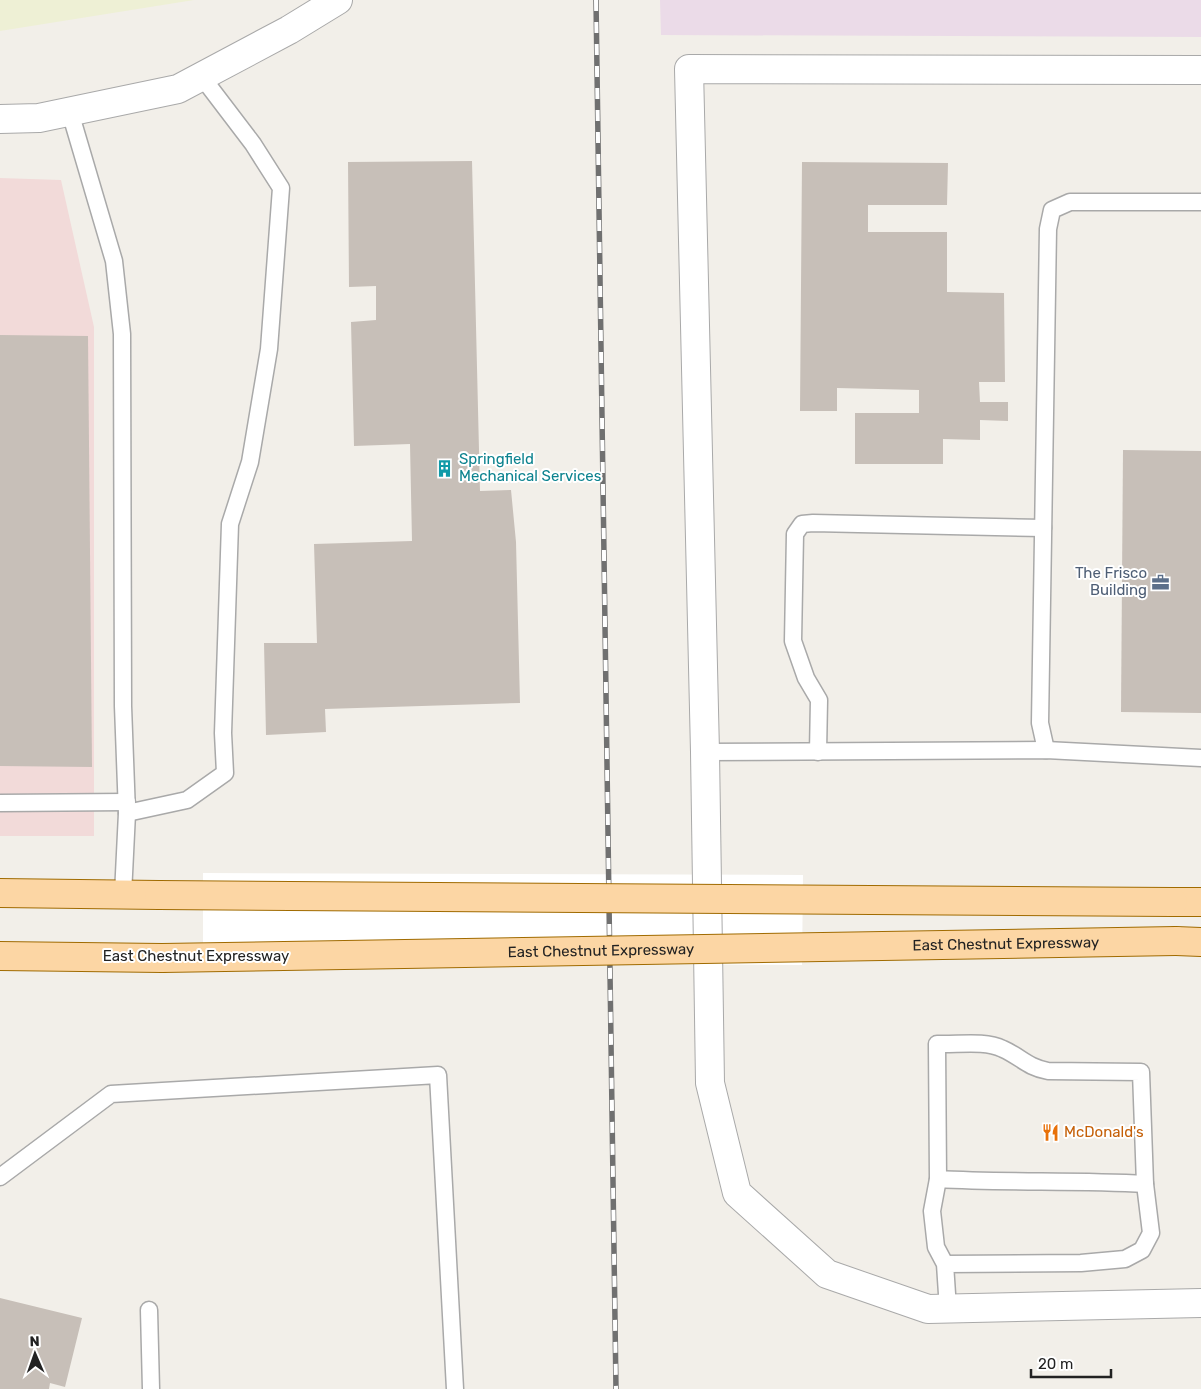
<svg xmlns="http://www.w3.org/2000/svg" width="1201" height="1389" viewBox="0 0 1201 1389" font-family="Rubik,sans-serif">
<rect width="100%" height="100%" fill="#f2efe9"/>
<path fill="#f2dad9" d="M0,178L61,180L94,327V836H0Z"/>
<path fill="#ebdbe8" d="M660,0H1201V37L661,35Z"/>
<path fill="#eef0d5" d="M0,0H194L0,31Z"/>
<path fill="#fff" d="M203,873L803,875L802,965L203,962Z"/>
<g fill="#c7bfb8">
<path d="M472,161L480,491L511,490L516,542L520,703L325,709L326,732L266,735L264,643H317L314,544L412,541L410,444L354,446L351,322L376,320V286L349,287L348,162Z"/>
<path d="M802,162L948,163L947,205H868V232H947V292L1004,293L1005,382H979L980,402H1008V421L980,420V440L943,439V464H855V413H919V390L837,388V411H800Z"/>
<path d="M0,335L88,336L92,767L0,766Z"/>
<path d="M1123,450L1201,451V713L1121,712Z"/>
<path d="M0,1298L82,1318L65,1387L50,1383L49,1389H0Z"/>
</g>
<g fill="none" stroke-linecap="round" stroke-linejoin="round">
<defs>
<g id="service">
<path d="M70,112L114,261L122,334L123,706L127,813L123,894"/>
<path d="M1046,750L1040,723L1048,229L1052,210L1070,202H1201"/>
<path d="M705,752L1046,750L1201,758"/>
<path d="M818,752L819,700L806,678L793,641L795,534L802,524L813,523L1043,528"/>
<path d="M0,803L127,802"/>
<path d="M127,813L187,800L225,773L223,733L230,524L250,462L269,349L281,188L253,144L202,77"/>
<path d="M0,1177L111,1094L438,1075L455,1389"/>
<path d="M938,1179C1007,1183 1076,1180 1145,1184"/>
<path d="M945,1264L1081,1263L1125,1259L1142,1250L1151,1233L1145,1184L1141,1072L1048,1071C1027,1067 1021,1057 1003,1049C984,1040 958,1045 937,1044L938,1179L932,1211L936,1247L945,1264L948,1309"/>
<path d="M149,1310L151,1389"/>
</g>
<g id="minor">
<path d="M1201,70L689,69L705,752L710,1083L737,1193L827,1274L928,1309L1201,1303"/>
<path d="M0,119L39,118L178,89L289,30L338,0"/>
</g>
<g id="primary">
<path d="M0,893L159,895"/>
<path d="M1173,902H1201"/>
<path d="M1176,941L1201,942"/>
<path d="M0,956L162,958"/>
</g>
</defs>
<use href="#service" stroke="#a9a9a9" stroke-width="19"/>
<use href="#minor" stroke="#a9a9a9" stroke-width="30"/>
<use href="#primary" stroke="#a06b00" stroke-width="30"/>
<use href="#service" stroke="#fff" stroke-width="16"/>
<use href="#minor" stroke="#fff" stroke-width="28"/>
<use href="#primary" stroke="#fcd6a4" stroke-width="28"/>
<defs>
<path id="rail" d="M596,0L616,1389"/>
</defs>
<use href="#rail" stroke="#707070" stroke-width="5.5"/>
<use href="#rail" stroke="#fff" stroke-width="4" stroke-dasharray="11" stroke-linecap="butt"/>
<defs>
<g id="primary-bridge">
<path d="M159,895L1173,902"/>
<path id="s1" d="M162,958L1176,941"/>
</g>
</defs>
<use href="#primary-bridge" stroke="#a06b00" stroke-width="30" stroke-linecap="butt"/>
<use href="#primary-bridge" stroke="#fcd6a4" stroke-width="28"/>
</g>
<defs>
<symbol id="building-bare" viewBox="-9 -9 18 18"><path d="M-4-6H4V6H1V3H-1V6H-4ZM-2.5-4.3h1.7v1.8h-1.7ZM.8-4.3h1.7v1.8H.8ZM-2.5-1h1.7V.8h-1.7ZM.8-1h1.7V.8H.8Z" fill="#0f9aa8" stroke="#fff" stroke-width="2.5" paint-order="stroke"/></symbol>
<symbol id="office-bare" viewBox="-9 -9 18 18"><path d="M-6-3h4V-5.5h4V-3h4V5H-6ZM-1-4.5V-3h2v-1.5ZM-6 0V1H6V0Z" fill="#5c6f8a" stroke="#fff" stroke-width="2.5" paint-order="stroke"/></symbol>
<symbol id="restaurant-bare" viewBox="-9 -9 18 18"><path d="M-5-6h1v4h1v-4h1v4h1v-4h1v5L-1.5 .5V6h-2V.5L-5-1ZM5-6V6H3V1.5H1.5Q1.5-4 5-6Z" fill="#e8710a" stroke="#fff" stroke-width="2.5" paint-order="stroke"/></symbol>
</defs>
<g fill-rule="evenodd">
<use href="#building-bare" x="432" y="456" width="25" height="25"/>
<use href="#office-bare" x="1148" y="570" width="25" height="25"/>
<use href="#restaurant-bare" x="1038" y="1120" width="25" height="25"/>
</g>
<g text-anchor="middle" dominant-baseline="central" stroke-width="4" stroke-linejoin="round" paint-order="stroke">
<g font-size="15" fill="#0d838f" stroke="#fff" text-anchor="start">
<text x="459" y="459">Springfield<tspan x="459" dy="17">Mechanical Services</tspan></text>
</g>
<g font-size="15" fill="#4e5e75" stroke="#fff" text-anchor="end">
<text x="1147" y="573">The Frisco<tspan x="1147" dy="17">Building</tspan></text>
</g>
<g font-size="15" fill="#222" stroke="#fff">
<text stroke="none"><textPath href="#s1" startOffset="844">East Chestnut Expressway</textPath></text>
<text stroke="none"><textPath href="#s1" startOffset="439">East Chestnut Expressway</textPath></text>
<text x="196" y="956">East Chestnut Expressway</text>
</g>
<g font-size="15" fill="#c56008" stroke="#fff" text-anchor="start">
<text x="1064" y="1132">McDonald's</text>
</g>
</g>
<g transform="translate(35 1354) rotate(358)" stroke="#ffffff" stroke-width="4" paint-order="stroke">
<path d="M0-4L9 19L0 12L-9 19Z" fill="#222222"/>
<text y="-8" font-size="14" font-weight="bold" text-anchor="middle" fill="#222222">N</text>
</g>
<path d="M1031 1369v8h80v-8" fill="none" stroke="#222222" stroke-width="2.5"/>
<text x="1038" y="1369" font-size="15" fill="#222222" stroke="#ffffff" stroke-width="4" paint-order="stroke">20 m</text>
</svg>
